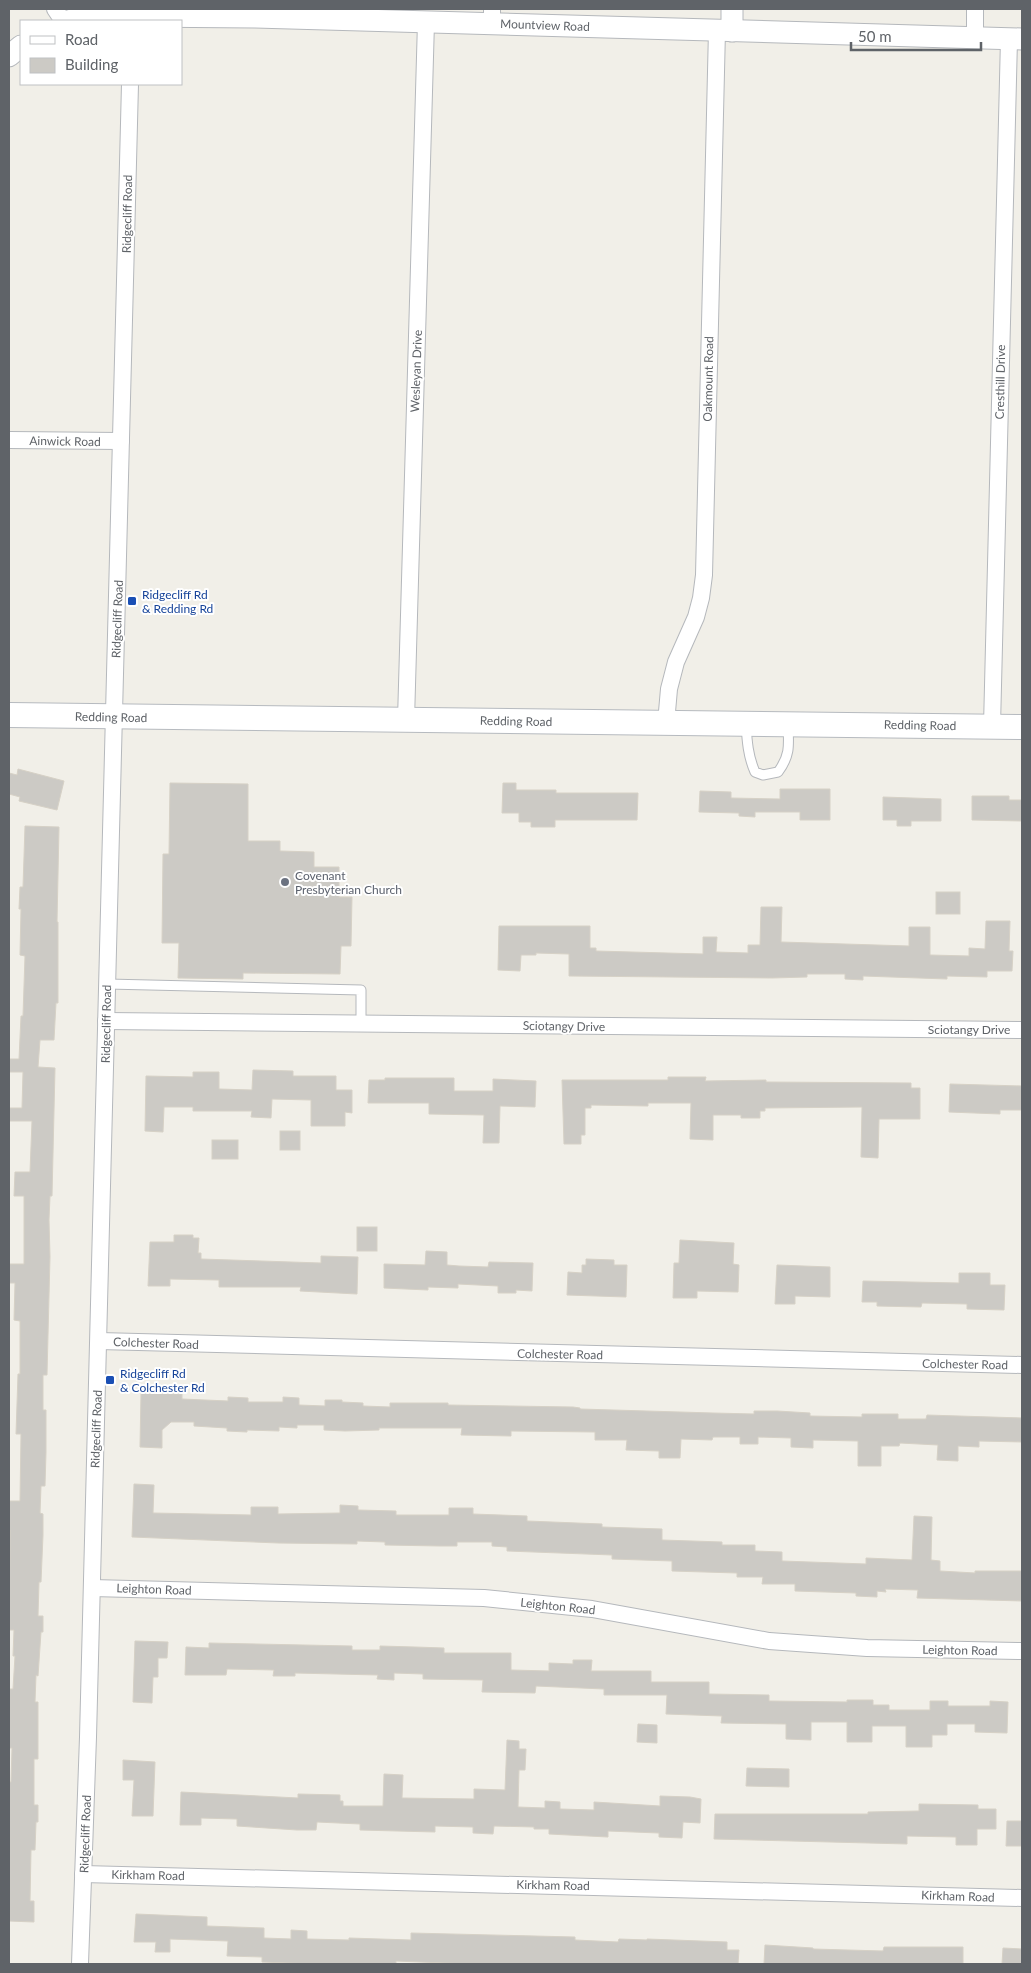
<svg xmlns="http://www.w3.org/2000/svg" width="1031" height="1973" viewBox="0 0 1031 1973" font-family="Lato,sans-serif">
<rect width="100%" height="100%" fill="#f1efe8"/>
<g fill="#cccac5" stroke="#d6d1c6">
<path d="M18,769L64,781L57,810L19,801L20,797L9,794V773L17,775Z"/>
<path d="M170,783L248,784V841H280V851L314,852V867H339V897H352L351,946H341L340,974L243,973V979L178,978L179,943H162L163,854H169Z"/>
<path d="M503,783H516V790H556V793H638L637,820H555V827H531V822H519V813H502Z"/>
<path d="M780,789H830V820H800V812H755V817L739,816V813L699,812L700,791L731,792V798L780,799Z"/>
<path d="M972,796H1009V800H1022V821L972,820Z"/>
<path d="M883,797L941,799V821H911V826H897V820H883Z"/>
<path d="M25,826L59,827L57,922H58V1003H56L54,1040H40L38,1067L55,1068L52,1196H50L49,1220L50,1257L47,1375H43V1410H46V1452L45,1486H41L40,1513L43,1514V1535L41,1582H39L38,1616H43V1632H41L38,1676L36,1675L35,1702H38V1759H34V1805H38V1822H36L35,1850H31L30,1901H34V1922L9,1921V1782H11L12,1748H9V1689H13L15,1656H13L14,1630H9L10,1530H9V1501H20L21,1434H16L18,1374H20V1321L14,1320L15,1283H9V1264H24V1196H14L15,1172H30L32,1121H9V1108H22L23,1072H9V1059H19L21,1016H23L25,956L20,955L21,909H19L20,887H23Z"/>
<rect x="936" y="892" width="24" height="22"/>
<path d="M761,907H782L781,942L909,946V927H930V955L969,956V948L985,949L986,921H1010L1009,951H1013L1012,971H987V977L947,976V979L863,976V980L845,979V974H807V977L772,978L569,976V954L536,953V955H521L520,971L498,970L499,926H590V948H596V951L703,954V937H717L716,952L748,953V945H760Z"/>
<path d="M253,1070L293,1071V1076H336V1090H352V1113L345,1112V1126H311V1100L272,1099L271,1118L251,1117L252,1111H193V1107H164L163,1132L145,1131L146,1076L193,1077V1072H219V1089L252,1090Z"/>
<path d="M668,1077H706L705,1081L766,1080V1082L911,1083V1088H920V1119H879L878,1158L861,1157L862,1107L765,1108V1111H760V1118H741V1115H713V1140L690,1139L691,1103H648V1106L591,1105V1108H585V1135H581V1144H564L562,1080H668Z"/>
<path d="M385,1078H454V1091H493V1079L536,1081L535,1107L500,1106L499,1143H483L484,1115L429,1114V1103H368L369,1080H385Z"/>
<path d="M950,1084L1022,1086V1110H1000V1114L949,1112Z"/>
<rect x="280" y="1131" width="20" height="19"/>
<rect x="212" y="1140" width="26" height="19"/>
<rect x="357" y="1227" width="20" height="24"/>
<path d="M174,1235H193V1238H199L198,1253H201V1259L321,1263V1256L358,1257L357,1294L300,1291L301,1287H219V1280L170,1279V1286H148L150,1242H174Z"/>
<path d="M680,1240L734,1243L733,1264L739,1265L738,1292L697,1291V1298H673L674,1263H679Z"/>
<path d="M426,1251L447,1252V1265L459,1266L488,1267L489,1262L533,1263L532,1291L516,1290V1293H498V1286L458,1284V1288L428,1287V1290L384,1288V1264L425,1265Z"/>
<path d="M586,1259L614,1260V1265H627L626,1297L567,1295L568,1272L582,1273V1265H586Z"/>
<path d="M777,1265L830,1267V1297L795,1296V1304H775Z"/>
<path d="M959,1273H990V1285H1005L1004,1310L967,1309V1304L922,1303L921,1307L877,1306V1302H862L863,1281L959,1283Z"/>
<path d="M141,1393L182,1394V1399L228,1401V1397L248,1398V1402H283V1397L299,1398V1405L325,1406V1400H342V1402L363,1403V1406L390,1407V1403H448V1405L573,1407L580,1408V1409L713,1413L754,1414V1411H777L810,1413V1416L862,1417V1414H898V1419H926L927,1415L1022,1418V1442L979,1441V1447L958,1446V1461L937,1460L938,1445L900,1443L899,1446H881V1466H858V1441L813,1440V1448L791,1447V1438L758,1437V1444H740V1437H713L712,1440L681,1439L680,1458H659V1451L626,1450L627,1440H595V1432L511,1431V1436L461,1435L462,1428H379V1430L345,1431L324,1430V1425H297V1428L279,1427V1431L247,1430V1432L227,1431V1428L194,1426V1422H171L162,1430V1448L140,1447Z"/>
<path d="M134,1484L154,1485L153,1513L251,1515V1507H278V1514L340,1513V1505L358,1506V1510L396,1511V1515H449V1508H473V1514L527,1516V1521L602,1524V1527L662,1529V1540L722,1542V1545H755V1551L782,1552V1561L866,1564V1558L912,1560L914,1516L932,1517L931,1560L940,1561V1571L975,1573V1571H1022V1601L917,1598L918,1590L885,1589L886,1592L877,1591V1597L856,1596V1593L795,1591V1584H762L763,1577H737V1573L672,1571V1561L612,1559V1555L507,1551V1547L492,1546V1542H457V1546H440L385,1545V1542L357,1541V1544L278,1543L132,1537Z"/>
<path d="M135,1641L168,1642L167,1658H158V1677H153L152,1703L133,1702Z"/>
<path d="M209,1643L352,1646V1650H380V1646L415,1647L444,1648V1653H511V1670L549,1671V1663L573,1664V1660H592L591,1671H651V1682H709V1694L769,1695V1701L847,1702V1700H873V1705H889V1710H930V1701H948V1706H990V1701L1008,1702L1007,1733L975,1732V1724H947V1735H932V1747H906V1726H872V1742H847V1722H811V1740L786,1739V1724L721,1723L722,1716L666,1714L667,1695H604V1689L536,1686L535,1693L482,1692L483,1680L423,1679V1674L394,1673V1680L377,1679L378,1675L295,1673V1676H273L274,1670L227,1669L226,1675H185L186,1647L209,1648Z"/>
<path d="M638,1724L657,1725V1743L637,1742Z"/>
<path d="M507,1740L519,1741V1749H526L525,1770H519L518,1807L545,1808V1801L560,1802V1809L594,1810V1802L660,1806V1796L690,1797L701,1799L700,1823L683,1822L682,1838L659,1837V1833L608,1831V1837L549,1834V1829H534V1827L494,1826L493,1834L473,1833V1827L435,1826V1832L360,1830V1824L317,1822L316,1830H297L237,1826V1819L201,1818V1825H180L181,1792L298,1798V1794L340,1795V1801H343V1806H383L384,1774L403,1775L402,1798L474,1799V1789L505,1790Z"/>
<path d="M123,1760L155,1762L153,1816H132L134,1780H123Z"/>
<path d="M747,1768L789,1769V1787L746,1786Z"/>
<path d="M919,1804L978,1805V1809H996V1829H977V1845H956V1837L907,1836V1844L714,1839L715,1814H868V1812L919,1811Z"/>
<path d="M1007,1821H1022V1846H1006Z"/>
<path d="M136,1914L207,1917V1926L264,1928V1938L291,1939V1930L307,1931V1939L349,1940V1938L411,1940V1933L575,1937V1940L618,1942L619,1939L647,1940V1939L727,1942V1950H739L738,1964H468L396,1961V1964H312L262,1962V1957L227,1956L228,1941L170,1939V1952H155L156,1942H134Z"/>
<path d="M765,1945L813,1948V1949L883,1951L884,1947H963V1964H764Z"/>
<path d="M1003,1948L1022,1949V1964H1002Z"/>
</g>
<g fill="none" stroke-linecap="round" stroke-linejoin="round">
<defs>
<g id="service">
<path d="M746,724C747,741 748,756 755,772L763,775L778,772C790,756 789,746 788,726"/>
<path d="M107,984L361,990V1024"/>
</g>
<g id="minor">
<path d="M55,9L63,21"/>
<path d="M492,23V9"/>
<path d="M975,38V9"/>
<path d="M9,440L121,441"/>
<path d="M406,720L426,22"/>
<path d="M666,723L669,689L676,662L696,617L701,598L704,575L717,30"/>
<path d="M992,726L1009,39"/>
<path d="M106,1021L1022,1030"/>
<path d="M99,1341L1022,1365"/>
<path d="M92,1588L484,1598L592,1609L769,1641L867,1648L1022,1651"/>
<path d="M83,1874L1022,1898"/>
<path d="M80,1964L88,1737L130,84"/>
</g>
<g id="tertiary">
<path d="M68,21L82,17L132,16L255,17L1022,39"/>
<path d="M732,31V9"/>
<path d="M9,56L21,46"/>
</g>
<path id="secondary" d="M9,715L1022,727"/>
</defs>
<use href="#service" stroke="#b5b8bc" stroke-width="11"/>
<use href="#minor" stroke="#b5b8bc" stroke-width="18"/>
<use href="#tertiary" stroke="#b5b8bc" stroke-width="23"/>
<use href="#secondary" stroke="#b6babf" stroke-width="26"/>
<use href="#service" stroke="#fff" stroke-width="9"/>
<use href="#minor" stroke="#fff" stroke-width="16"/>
<use href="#tertiary" stroke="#fff" stroke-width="21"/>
<use href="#secondary" stroke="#fff" stroke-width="24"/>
</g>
<g fill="#1a4fb4" stroke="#fff" stroke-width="2">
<rect x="127" y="596" width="10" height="10" rx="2.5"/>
<rect x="105" y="1375" width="10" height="10" rx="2.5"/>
</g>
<circle fill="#6b7280" stroke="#fff" stroke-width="2" cx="285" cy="882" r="5"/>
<g text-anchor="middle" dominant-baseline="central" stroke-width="4" stroke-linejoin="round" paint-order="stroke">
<g font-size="12" fill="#5f6368" stroke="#fff">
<text transform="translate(545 25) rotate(2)">Mountview Road</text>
<text transform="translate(127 214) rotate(-89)">Ridgecliff Road</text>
<text transform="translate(416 371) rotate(-88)">Wesleyan Drive</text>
<text transform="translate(708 379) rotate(-89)">Oakmount Road</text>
<text transform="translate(1000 382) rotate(-89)">Cresthill Drive</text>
<text transform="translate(65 441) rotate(1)">Ainwick Road</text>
<text transform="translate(117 619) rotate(-88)">Ridgecliff Road</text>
<text transform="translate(111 717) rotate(1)">Redding Road</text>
<text transform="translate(516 721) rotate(1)">Redding Road</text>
<text transform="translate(920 725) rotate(1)">Redding Road</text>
<text transform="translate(106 1024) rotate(-89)">Ridgecliff Road</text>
<text transform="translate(564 1026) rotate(1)">Sciotangy Drive</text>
<text x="969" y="1029">Sciotangy Drive</text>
<text transform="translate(156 1343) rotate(2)">Colchester Road</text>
<text transform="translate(560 1354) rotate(1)">Colchester Road</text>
<text transform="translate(965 1364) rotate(1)">Colchester Road</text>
<text transform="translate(96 1429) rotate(-88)">Ridgecliff Road</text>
<text transform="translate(154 1589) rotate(2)">Leighton Road</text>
<text transform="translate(558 1606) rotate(6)">Leighton Road</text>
<text transform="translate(960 1650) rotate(1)">Leighton Road</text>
<text transform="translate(85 1834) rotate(-88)">Ridgecliff Road</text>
<text transform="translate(148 1875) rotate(1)">Kirkham Road</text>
<text transform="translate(553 1885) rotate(1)">Kirkham Road</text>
<text transform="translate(958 1896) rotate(2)">Kirkham Road</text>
</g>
<g font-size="12" fill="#164399" stroke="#fff" text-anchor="start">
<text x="142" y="594">Ridgecliff Rd<tspan x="142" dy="14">&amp; Redding Rd</tspan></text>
<text x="120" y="1373">Ridgecliff Rd<tspan x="120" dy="14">&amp; Colchester Rd</tspan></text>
</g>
<g font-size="12" fill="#5b616d" stroke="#fff" text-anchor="start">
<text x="295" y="875">Covenant<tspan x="295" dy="14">Presbyterian Church</tspan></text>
</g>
</g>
<rect width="1031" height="1973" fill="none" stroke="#5f6368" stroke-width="20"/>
<rect x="20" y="20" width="162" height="65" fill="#ffffff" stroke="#bfc1c3"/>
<rect x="30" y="36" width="25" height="8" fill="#ffffff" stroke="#bfc1c3"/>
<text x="65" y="45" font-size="15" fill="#5f6368">Road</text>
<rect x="30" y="58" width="25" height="15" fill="#cccac5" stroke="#bfc1c3"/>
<text x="65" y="70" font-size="15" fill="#5f6368">Building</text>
<path d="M851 42v8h130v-8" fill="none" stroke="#5f6368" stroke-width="2.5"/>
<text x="858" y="42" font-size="15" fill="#5f6368" stroke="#ffffff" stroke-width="4" paint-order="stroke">50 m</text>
</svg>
